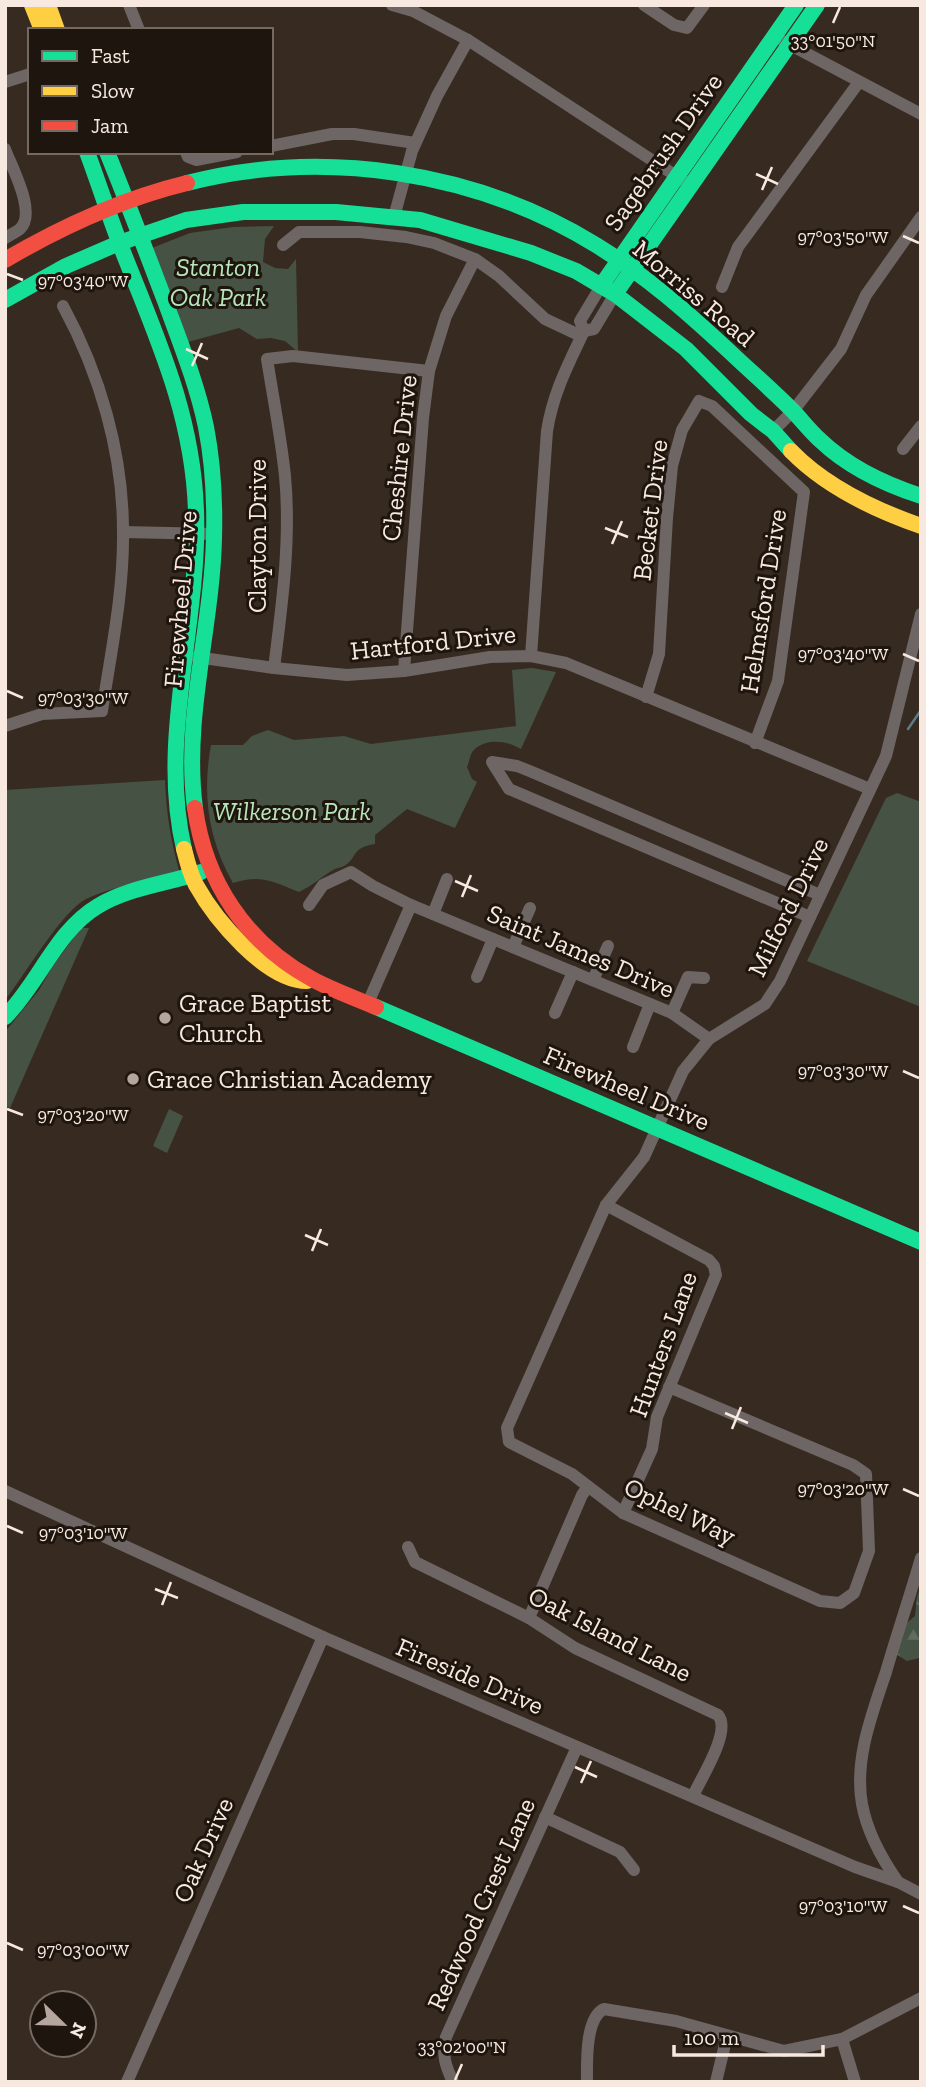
<svg xmlns="http://www.w3.org/2000/svg" width="926" height="2087" viewBox="0 0 926 2087" font-family="'Zilla Slab',serif">
<defs>
<pattern id="forest-firs" width="22" height="20" patternUnits="userSpaceOnUse" patternTransform="scale(1.75)"><rect width="22" height="20" fill="#465344"/><path d="M5 1l3.5 6h-7zM16 11l3.5 6h-7z" fill="#616c5f"/></pattern>
</defs>
<rect width="100%" height="100%" fill="#372b21"/>
<path fill="url(#forest-firs)" d="M921,1586V1654L919,1658L907,1661L896,1654L901,1628L915,1616L917,1597Z"/>
<g fill="#465344">
<path d="M274,226L265,239L263,262L275,268L288,269L296,259L298,352L285,341L271,338L257,339L239,328L188,342L152,248L190,233L233,227Z"/>
<path d="M532,668L556,672L521,749C508,741 485,737 473,751C470,754 469,763 467,767L472,779L477,782L455,828L407,809L375,835V844C350,848 358,858 344,866C340,868 336,868 333,870C321,877 312,886 299,892C273,881 260,874 233,883C208,839 202,794 211,745H243L252,736L268,730L294,740L344,736L371,744L516,726L512,670Z"/>
<path d="M165,780C166,813 171,842 180,874C150,881 115,885 86,899C61,912 25,975 5,1000V790Z"/>
<path d="M897,793L921,802V1007L807,961L886,798Z"/>
<path d="M81,928H89L10,1108L5,1106V1032L39,990L52,967Z"/>
<path d="M169,1109L183,1116L167,1153L153,1146Z"/>
</g>
<g fill="none" stroke-linecap="round" stroke-linejoin="round">
<path stroke="#5c7b8b" stroke-width="2.5" d="M908,729L921,710"/>
<g stroke="#6d6664" stroke-width="12">
<path d="M129,5L139,30"/>
<path d="M392,5L413,11L468,40L690,185"/>
<path d="M644,5L674,25L687,28L704,5"/>
<path d="M783,41L921,114"/>
<path d="M5,82L30,74"/>
<path d="M271,146L332,134H354L415,143"/>
<path d="M5,149C12,168 37,213 20,229C16,232 10,235 5,238"/>
<path d="M186,152L188,157L196,160L237,152"/>
<path d="M394,217L412,151L437,96L468,40"/>
<path d="M283,245L299,232H360L406,237L434,243L475,259L499,276L545,319L581,336"/>
<path d="M722,287L738,247L859,82"/>
<path d="M584,331L594,329L615,294"/>
<path d="M773,431L793,411L841,349L866,295L921,217"/>
<path d="M903,449L921,426"/>
<path d="M123,532L215,534"/>
<path d="M531,656L547,431C553,393 568,365 584,331L580,321L601,286"/>
<path d="M196,657L274,668L347,675L404,671L490,657L531,656L566,663L870,789"/>
<path d="M274,668C282,605 291,539 285,476C281,437 273,397 267,359L293,356L429,371"/>
<path d="M404,671L423,418L429,371L446,316L475,259"/>
<path d="M646,697L659,654L667,518L672,466L682,430L699,401L712,406L804,492L778,681L755,743"/>
<path d="M5,726L42,714L102,711C111,652 124,591 123,531C123,453 100,374 63,306"/>
<path d="M309,905L323,885L351,872L373,886L411,905L672,1013L709,1039"/>
<path d="M433,914L447,879"/>
<path d="M810,917L509,789L492,762L517,766L532,772L820,895"/>
<path d="M513,947L530,908"/>
<path d="M477,977L493,939"/>
<path d="M593,980L608,946"/>
<path d="M368,1003L411,905"/>
<path d="M555,1013L573,972"/>
<path d="M672,1013L688,977L704,978"/>
<path d="M633,1047L650,1004"/>
<path d="M606,1205L709,1260L714,1266L716,1275L657,1417L652,1449L623,1513"/>
<path d="M669,1387L853,1465L866,1474L869,1551L854,1593L840,1603L820,1601L623,1513L572,1474L509,1442L507,1428L606,1205L644,1157L683,1071L709,1039L765,1004L780,981L886,756L921,614"/>
<path d="M5,1491L323,1637L855,1867L898,1882L921,1894"/>
<path d="M408,1547L415,1562L529,1618L575,1648L718,1715C732,1731 701,1778 693,1796"/>
<path d="M529,1618L582,1495L587,1488"/>
<path d="M545,1817L620,1852L634,1870"/>
<path d="M898,1882C882,1859 867,1832 862,1804C854,1760 872,1714 886,1672C897,1634 910,1596 921,1558"/>
<path d="M842,2039L855,2082"/>
<path d="M127,2082L323,1637"/>
<path d="M453,2082C445,2065 442,2055 446,2037L577,1747"/>
<path d="M587,2082C587,2063 585,2018 604,2009L676,2021L784,2051L842,2039L921,1998"/>
<path d="M716,2082L727,2036"/>
</g>
<g stroke="#16e098" stroke-width="16">
<path d="M87,152C100,187 111,222 125,257C159,342 193,417 196,511C200,623 158,738 184,849"/>
<path d="M107,152C127,201 146,251 165,301C180,342 197,384 206,427C213,463 215,501 214,538C212,628 183,718 195,808"/>
<path d="M187,183C323,148 476,171 596,245C645,275 687,312 729,351C749,370 771,389 791,409C801,419 809,430 820,440C848,467 884,484 921,496"/>
<path d="M601,286L796,5"/>
<path d="M615,294L817,5"/>
<path d="M5,300L66,266L119,243L186,220L243,212H336L420,220L531,253L576,271L615,294L686,349L751,414L773,431L791,451"/>
<path d="M376,1007L921,1242"/>
<path d="M5,1017C39,983 56,931 98,906C129,887 168,884 201,872"/>
</g>
<g stroke="#ffcf43" stroke-width="16">
<path d="M32,5L42,30"/>
<path d="M48,5L57,30"/>
<path d="M791,451C826,487 875,510 921,526"/>
<path d="M184,849C187,861 190,874 196,885C215,919 266,981 307,981"/>
</g>
<g stroke="#f24e42" stroke-width="16">
<path d="M5,260C63,226 121,199 187,183"/>
<path d="M195,808C205,882 246,943 312,979C332,990 355,998 376,1007"/>
</g>
</g>
<path fill="none" stroke="#f7e9df" stroke-width="2.5" d="M833,23L840,7M756,174L778,184M762,190L772,167M903,236L919,243M7,274L23,280M186,349L208,359M192,366L202,343M605,528L628,537M612,544L622,521M903,654L919,661M7,691L23,698M455,881L478,891M462,897L471,875M903,1071L919,1078M7,1109L23,1115M305,1235L328,1245M312,1251L321,1229M725,1413L748,1423M732,1429L741,1407M903,1489L919,1496M7,1526L23,1533M155,1589L178,1598M162,1605L171,1582M575,1767L597,1777M581,1783L591,1761M903,1906L919,1913M7,1943L23,1950M455,2080L462,2064"/>
<g fill="#b4a69c" stroke="#1e150e" stroke-width="2.5">
<circle cx="165" cy="1018" r="7"/>
<circle cx="133" cy="1079" r="7"/>
</g>
<g text-anchor="middle" dominant-baseline="central" stroke-width="6" stroke-linejoin="round" paint-order="stroke">
<g font-size="26" fill="#f7e9df" stroke="#1e150e">
<text transform="translate(663 152) rotate(-55)">Sagebrush Drive</text>
<text transform="translate(694 293) rotate(40)">Morriss Road</text>
<text transform="translate(399 458) rotate(-84)">Cheshire Drive</text>
<text transform="translate(650 510) rotate(-83)">Becket Drive</text>
<text transform="translate(257 536) rotate(-90)">Clayton Drive</text>
<text transform="translate(180 599) rotate(-85)">Firewheel Drive</text>
<text transform="translate(763 601) rotate(-81)">Helmsford Drive</text>
<text transform="translate(433 642) rotate(-6)">Hartford Drive</text>
<text transform="translate(788 907) rotate(-64)">Milford Drive</text>
<text transform="translate(581 951) rotate(23)">Saint James Drive</text>
<text transform="translate(627 1088) rotate(23)">Firewheel Drive</text>
<text transform="translate(663 1344) rotate(-70)">Hunters Lane</text>
<text transform="translate(680 1511) rotate(26)">Ophel Way</text>
<text transform="translate(610 1634) rotate(27)">Oak Island Lane</text>
<text transform="translate(470 1676) rotate(23)">Fireside Drive</text>
<text transform="translate(203 1850) rotate(-66)">Oak Drive</text>
<text transform="translate(481 1904) rotate(-66)">Redwood Crest Lane</text>
</g>
<g font-size="26" font-style="italic" fill="#b6e6ba" stroke="#1e150e">
<text x="218" y="267">Stanton<tspan x="218" dy="30">Oak Park</tspan></text>
<text x="292" y="811">Wilkerson Park</text>
</g>
<g font-size="26" fill="#f7e9df" stroke="#1e150e" text-anchor="start">
<text x="179" y="1003">Grace Baptist<tspan x="179" dy="30">Church</tspan></text>
<text x="147" y="1079">Grace Christian Academy</text>
</g>
</g>
<g font-size="18" text-anchor="middle" fill="#f7e9df" stroke="#1e150e" stroke-width="6" stroke-linejoin="round" paint-order="stroke">
<text x="833" y="47">33°01'50"N</text>
<text x="843" y="243">97°03'50"W</text>
<text x="83" y="287">97°03'40"W</text>
<text x="843" y="660">97°03'40"W</text>
<text x="83" y="704">97°03'30"W</text>
<text x="843" y="1077">97°03'30"W</text>
<text x="83" y="1121">97°03'20"W</text>
<text x="843" y="1495">97°03'20"W</text>
<text x="83" y="1539">97°03'10"W</text>
<text x="843" y="1912">97°03'10"W</text>
<text x="83" y="1956">97°03'00"W</text>
<text x="462" y="2053">33°02'00"N</text>
</g>
<rect width="926" height="2087" fill="none" stroke="#f7e9df" stroke-width="14"/>
<rect x="28" y="28" width="245" height="126" fill="#1e150e" stroke="#756a62" stroke-width="2"/>
<rect x="42" y="51" width="35" height="10" fill="#16e098" stroke="#756a62" stroke-width="2"/>
<text x="91" y="63" font-size="21" fill="#f7e9df">Fast</text>
<rect x="42" y="86" width="35" height="10" fill="#ffcf43" stroke="#756a62" stroke-width="2"/>
<text x="91" y="98" font-size="21" fill="#f7e9df">Slow</text>
<rect x="42" y="121" width="35" height="10" fill="#f24e42" stroke="#756a62" stroke-width="2"/>
<text x="91" y="133" font-size="21" fill="#f7e9df">Jam</text>
<g transform="translate(63 2024) rotate(113)"><circle r="33" fill="#1e150e" stroke="#756a62" stroke-width="2"/>
<path d="M0-5L12 26L0 18L-12 26Z" fill="#b4a69c"/>
<text y="-10" font-size="19" font-weight="bold" text-anchor="middle" fill="#f7e9df">N</text>
</g>
<path d="M674 2045v10h149v-10" fill="none" stroke="#f7e9df" stroke-width="3.5"/>
<text x="684" y="2045" font-size="21" fill="#f7e9df" stroke="#1e150e" stroke-width="5" paint-order="stroke">100 m</text>
</svg>
